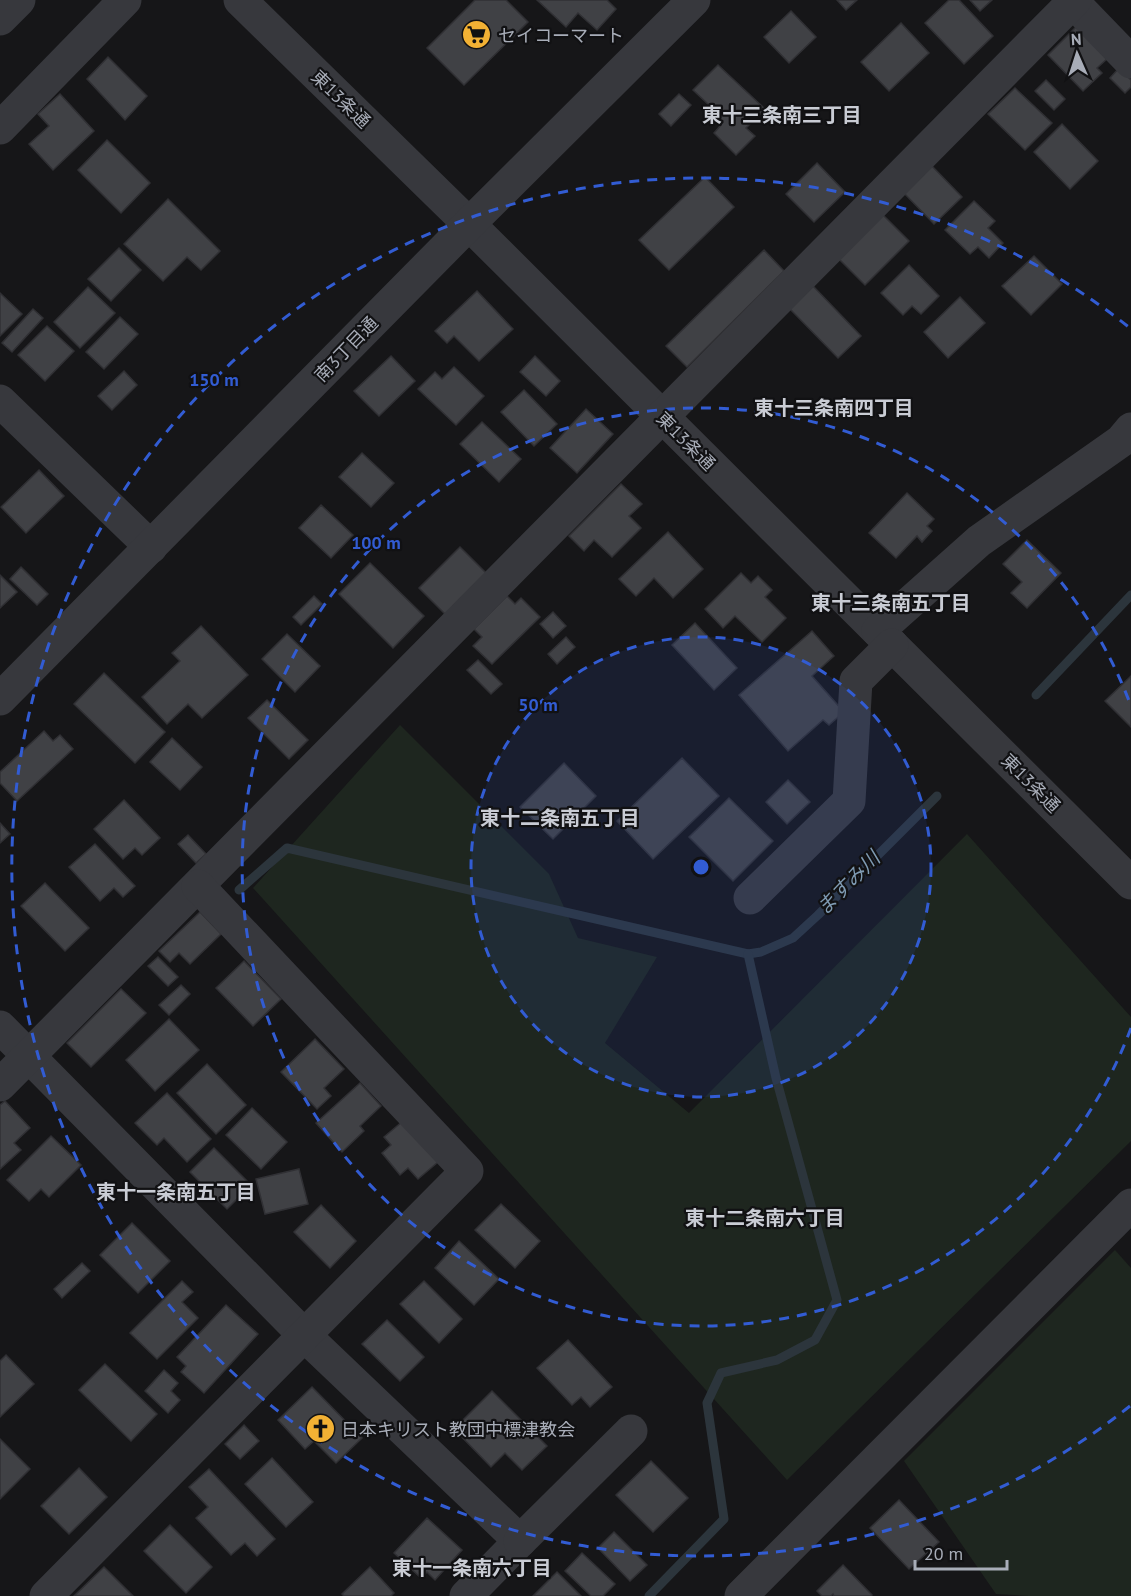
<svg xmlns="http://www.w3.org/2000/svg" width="1131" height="1596" viewBox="0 0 1131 1596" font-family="'PT Sans','Noto Sans JP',sans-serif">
<rect width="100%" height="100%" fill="#161618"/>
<g fill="#1e261f">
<path d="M400,725L549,874L578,938L657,957L605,1043L689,1113L967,834L1131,1017V1141L787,1480L253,888Z"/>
<path d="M1115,1250L1131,1268V1596H1029L996,1594L904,1461Z"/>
</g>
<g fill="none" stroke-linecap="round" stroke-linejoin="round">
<g stroke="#2c353c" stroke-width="9">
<path d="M1036,695L1131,595"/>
<path d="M239,890L287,848L748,954L761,952L793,938L818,915L937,796"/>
<path d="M649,1596L724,1519L707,1403L721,1373L777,1360L815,1340L837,1300L776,1078L748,954"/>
</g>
</g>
<g fill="#404145" stroke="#303034" stroke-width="1.5">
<path d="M475,0H506L528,22L464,85L427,48Z"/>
<path d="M537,0H607L616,9L597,30L578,13L566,27Z"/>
<path d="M837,0H857L846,10Z"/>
<path d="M949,0H959L993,36L964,64L925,23Z"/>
<path d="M970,0H992L980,11Z"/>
<path d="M791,11L816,37L789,63L764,37Z"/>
<path d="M901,23L929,53L889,91L861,62Z"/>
<path d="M1077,26L1108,58L1097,68L1102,73L1083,91L1048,55Z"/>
<path d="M108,57L147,96L125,120L87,79Z"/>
<path d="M718,65L765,109L746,128L755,136L736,155L714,133L721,125L705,110L710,106L693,90Z"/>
<path d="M1119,68L1131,80V87L1125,93L1110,78Z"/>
<path d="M1046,80L1065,99L1054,110L1035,91Z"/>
<path d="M1015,88L1052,123L1025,150L988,114Z"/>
<path d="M60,94L94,131L53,170L29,144L49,126L38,114Z"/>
<path d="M679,94L691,105L671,126L659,114Z"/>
<path d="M1062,124L1098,161L1070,189L1034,152Z"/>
<path d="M107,140L150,183L121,213L78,170Z"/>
<path d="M817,163L845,192L814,222L786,194Z"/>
<path d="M930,164L962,197L934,224L902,191Z"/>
<path d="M705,177L734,207L669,270L639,240Z"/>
<path d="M168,199L220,251L201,270L187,257L163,281L124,244Z"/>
<path d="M974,201L995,221L988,228L1003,243L989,258L978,247L970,254L945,230Z"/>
<path d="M883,215L909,241L865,285L839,259Z"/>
<path d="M119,248L141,270L111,301L88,279Z"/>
<path d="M764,250L784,271L687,367L666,346Z"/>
<path d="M1034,256L1062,284L1031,315L1002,286Z"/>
<path d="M909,265L939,296L921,314L912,306L903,315L881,293Z"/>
<path d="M813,286L861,336L838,358L790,309Z"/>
<path d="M88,287L115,313L80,348L54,322Z"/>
<path d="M477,291L513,329L479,361L454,336L447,343L435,331Z"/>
<path d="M0,293L22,314L0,336Z"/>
<path d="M960,297L985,323L948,358L924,332Z"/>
<path d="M33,309L43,318L12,352L2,343Z"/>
<path d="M120,317L138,334L104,369L86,352Z"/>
<path d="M47,326L74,351L45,381L18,355Z"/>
<path d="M391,356L415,381L379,416L354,391Z"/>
<path d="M535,356L560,381L546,396L520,372Z"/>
<path d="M454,367L484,396L456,425L418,389L435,372L442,379Z"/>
<path d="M124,371L137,385L112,410L98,396Z"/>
<path d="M524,390L557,424L534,446L501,412Z"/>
<path d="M586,409L613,434L577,473L550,448Z"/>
<path d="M482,422L521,459L499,482L460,444Z"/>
<path d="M362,453L394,483L371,507L339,477Z"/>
<path d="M39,470L64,496L26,533L1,507Z"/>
<path d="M621,484L642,504L629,516L641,528L612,557L594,540L584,551L569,536Z"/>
<path d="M907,493L934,519L927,526L932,531L922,542L917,536L896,558L869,533Z"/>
<path d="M321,505L353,535L331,558L299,528Z"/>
<path d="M668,532L703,569L673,598L654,578L636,596L619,579Z"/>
<path d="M1027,540L1061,573L1027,608L1011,593L1022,582L1003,564Z"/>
<path d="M460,547L489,576L448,617L419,588Z"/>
<path d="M370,563L424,616L393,648L339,594Z"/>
<path d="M21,567L48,594L37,605L10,579Z"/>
<path d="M741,573L751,583L758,576L772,590L765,597L786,618L762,642L735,616L723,628L705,609Z"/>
<path d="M0,575L17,592L0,608Z"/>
<path d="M314,596L322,604L301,625L293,617Z"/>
<path d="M507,596L515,604L521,598L540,617L492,664L473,646L482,637L474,629Z"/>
<path d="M553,612L566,626L553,638L540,624Z"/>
<path d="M695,623L737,668L714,690L672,645Z"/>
<path d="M201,626L248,675L202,718L188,704L167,724L142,697L180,661L172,653Z"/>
<path d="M812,631L834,656L812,676L844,712L829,725L823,720L788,751L739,695Z"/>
<path d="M287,634L320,666L295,692L262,659Z"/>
<path d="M566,637L575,647L557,664L548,654Z"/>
<path d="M478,660L502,684L491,694L467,670Z"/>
<path d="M104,673L165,732L135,763L74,704Z"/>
<path d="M1131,676V727L1105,701Z"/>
<path d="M267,700L308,740L289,759L248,718Z"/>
<path d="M44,731L53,741L60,735L73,749L17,801L0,783V772Z"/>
<path d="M172,738L202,767L180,790L150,762Z"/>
<path d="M682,758L719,796L653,859L617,821Z"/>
<path d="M564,763L596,796L553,839L520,807Z"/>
<path d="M788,780L810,802L787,824L766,802Z"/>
<path d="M729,798L773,841L733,881L689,837Z"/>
<path d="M124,800L160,838L142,855L135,848L123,859L94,829Z"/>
<path d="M0,823L10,834L0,843Z"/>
<path d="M188,835L206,854L196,863L178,844Z"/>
<path d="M95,844L135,886L123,897L114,888L100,901L69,867Z"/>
<path d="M45,883L89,928L65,951L21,906Z"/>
<path d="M200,912L221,934L190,964L179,953L170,962L159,951Z"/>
<path d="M158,957L178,977L168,986L148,966Z"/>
<path d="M244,961L281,999L253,1026L216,988Z"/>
<path d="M181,985L190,994L169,1015L159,1005Z"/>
<path d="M121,989L146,1013L91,1067L67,1043Z"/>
<path d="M169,1019L199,1050L155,1091L126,1060Z"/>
<path d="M315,1039L344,1069L324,1088L331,1096L317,1109L281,1072Z"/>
<path d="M207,1064L246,1105L216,1134L177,1093Z"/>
<path d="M360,1083L381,1106L360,1126L364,1131L342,1152L316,1123Z"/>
<path d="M167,1093L211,1139L187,1162L164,1138L157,1145L135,1123Z"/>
<path d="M5,1101L30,1128L14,1143L21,1150L0,1169V1105Z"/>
<path d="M252,1108L287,1142L261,1169L226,1135Z"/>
<path d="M403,1121L438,1162L418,1179L408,1168L400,1175L382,1153L391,1145L384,1137Z"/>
<path d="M51,1136L81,1165L49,1197L41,1189L29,1201L7,1180Z"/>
<path d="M214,1148L251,1185L227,1209L190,1172Z"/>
<path d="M299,1169L308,1204L265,1214L256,1179Z"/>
<path d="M501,1204L540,1241L515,1268L475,1230Z"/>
<path d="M321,1205L356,1241L330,1268L294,1232Z"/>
<path d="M132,1223L170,1261L138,1293L100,1255Z"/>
<path d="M459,1241L499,1279L474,1305L435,1268Z"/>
<path d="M82,1263L90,1271L62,1298L54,1289Z"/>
<path d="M182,1281L193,1292L182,1302L198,1318L157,1359L130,1333Z"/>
<path d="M424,1281L462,1319L439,1343L400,1304Z"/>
<path d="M226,1305L258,1334L204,1393L181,1372L186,1366L177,1357Z"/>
<path d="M387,1320L424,1357L400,1381L362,1344Z"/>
<path d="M568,1340L612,1387L590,1407L581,1397L572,1405L537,1368Z"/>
<path d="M6,1355L34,1384L0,1417V1361Z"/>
<path d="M105,1364L157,1414L131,1441L79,1390Z"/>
<path d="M164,1370L178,1383L171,1391L180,1400L168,1413L145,1391Z"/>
<path d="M312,1387L362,1438L336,1463L314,1441L305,1449L278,1420Z"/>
<path d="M492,1391L547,1446L522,1470L505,1453L491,1467L454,1429Z"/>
<path d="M244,1425L259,1441L240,1459L225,1444Z"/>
<path d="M0,1439L30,1469L0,1499Z"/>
<path d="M272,1458L313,1502L286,1527L245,1484Z"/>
<path d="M651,1461L688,1498L653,1532L616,1495Z"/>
<path d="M79,1468L107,1497L69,1534L41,1506Z"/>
<path d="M209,1469L275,1539L257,1556L245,1543L231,1555L196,1518L208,1507L189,1487Z"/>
<path d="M899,1500L939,1542L909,1569L870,1528Z"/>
<path d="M427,1518L462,1550L435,1580L427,1572L421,1578L394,1553Z"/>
<path d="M170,1525L212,1567L186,1593L144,1551Z"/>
<path d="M614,1532L647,1565L630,1581L598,1548Z"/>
<path d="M582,1553L615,1584L603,1596H591L565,1571Z"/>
<path d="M843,1565L872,1595L871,1596H834L833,1594L831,1596H822L817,1591Z"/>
<path d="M104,1567L133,1596H74Z"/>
<path d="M370,1567L394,1593L391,1596H344L342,1594Z"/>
<path d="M557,1572L581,1596H533Z"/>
</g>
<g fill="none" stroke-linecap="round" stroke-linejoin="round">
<g stroke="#37383d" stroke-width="33">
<path d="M240,0L469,224L1131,883"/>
<path d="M1073,2L1131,62"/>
<path d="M0,19L19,0"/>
<path d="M0,128L125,0"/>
<path d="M0,401L151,547"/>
<path d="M878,631L979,541L1121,441L1131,429"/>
<path d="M0,699L469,224L694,0"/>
<path d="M750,898L849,801L856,681L892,645"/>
<path d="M0,1027L304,1335L520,1541L466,1596"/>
<path d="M0,1085L1075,0"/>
<path d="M520,1541L631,1431"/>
<path d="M46,1596L467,1171L198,886"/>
<path d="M741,1596L1131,1205"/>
</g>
</g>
<circle cx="701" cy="867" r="230" fill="#325cd3" fill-opacity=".12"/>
<g fill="none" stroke="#325cd3" stroke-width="3" stroke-dasharray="10 8">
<circle cx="701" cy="867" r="230"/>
<path d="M1131 1028A459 459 0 1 1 1131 706"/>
<path d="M1130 1406A689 689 0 1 1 1130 328"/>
</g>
<defs>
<symbol id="supermarket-disc" viewBox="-11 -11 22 22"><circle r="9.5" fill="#f2b134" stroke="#111113"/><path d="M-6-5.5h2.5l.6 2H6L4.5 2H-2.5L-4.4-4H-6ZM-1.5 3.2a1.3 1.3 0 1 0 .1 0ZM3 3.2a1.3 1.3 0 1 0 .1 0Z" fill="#111"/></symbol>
<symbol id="church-disc" viewBox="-11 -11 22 22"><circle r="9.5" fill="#f2b134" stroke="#111113"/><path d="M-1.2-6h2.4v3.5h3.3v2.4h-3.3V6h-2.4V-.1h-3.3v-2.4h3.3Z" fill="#111"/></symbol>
</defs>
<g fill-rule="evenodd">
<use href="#supermarket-disc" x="460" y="18" width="33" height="33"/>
<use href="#church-disc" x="304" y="1412" width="33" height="33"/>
</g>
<g text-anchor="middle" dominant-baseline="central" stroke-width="4.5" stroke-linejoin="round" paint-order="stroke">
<g font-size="18" fill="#a8adb8" stroke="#111113" text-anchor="start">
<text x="498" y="35">セイコーマート</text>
<text x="341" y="1429">日本キリスト教団中標津教会</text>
</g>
<g font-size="18" fill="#a8adb8" stroke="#111113">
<text transform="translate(341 99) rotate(44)">東13条通</text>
<text transform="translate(346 349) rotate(-46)">南3丁目通</text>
<text transform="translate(686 441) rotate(45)">東13条通</text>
<text transform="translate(1031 783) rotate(45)">東13条通</text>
</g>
<g font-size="20" font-weight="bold" fill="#c9ccd4" stroke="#111113">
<text x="782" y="115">東十三条南三丁目</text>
<text x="834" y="408">東十三条南四丁目</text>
<text x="891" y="603">東十三条南五丁目</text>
<text x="560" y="818">東十二条南五丁目</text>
<text x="176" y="1192">東十一条南五丁目</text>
<text x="765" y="1218">東十二条南六丁目</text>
<text x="472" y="1568">東十一条南六丁目</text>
</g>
<g font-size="20" font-style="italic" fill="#7f9bb3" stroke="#111113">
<text transform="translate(848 883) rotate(-45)">ますみ川</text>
</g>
</g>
<circle cx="701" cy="867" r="9" fill="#325cd3" stroke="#111113" stroke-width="3"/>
<g font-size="18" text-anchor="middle" font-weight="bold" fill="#325cd3" stroke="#111113" stroke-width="4.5" stroke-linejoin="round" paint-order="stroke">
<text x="214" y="386">150 m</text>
<text x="376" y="549">100 m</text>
<text x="538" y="711">50 m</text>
</g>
<g transform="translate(1077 54) rotate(357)" stroke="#111113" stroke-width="4.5" paint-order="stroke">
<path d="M0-4.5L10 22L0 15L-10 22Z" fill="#a8adb8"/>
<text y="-9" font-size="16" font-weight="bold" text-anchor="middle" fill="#a8adb8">N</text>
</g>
<path d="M915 1560v9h92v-9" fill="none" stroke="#a8adb8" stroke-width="3"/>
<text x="924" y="1560" font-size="18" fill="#a8adb8" stroke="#111113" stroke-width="4.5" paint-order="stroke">20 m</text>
</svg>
